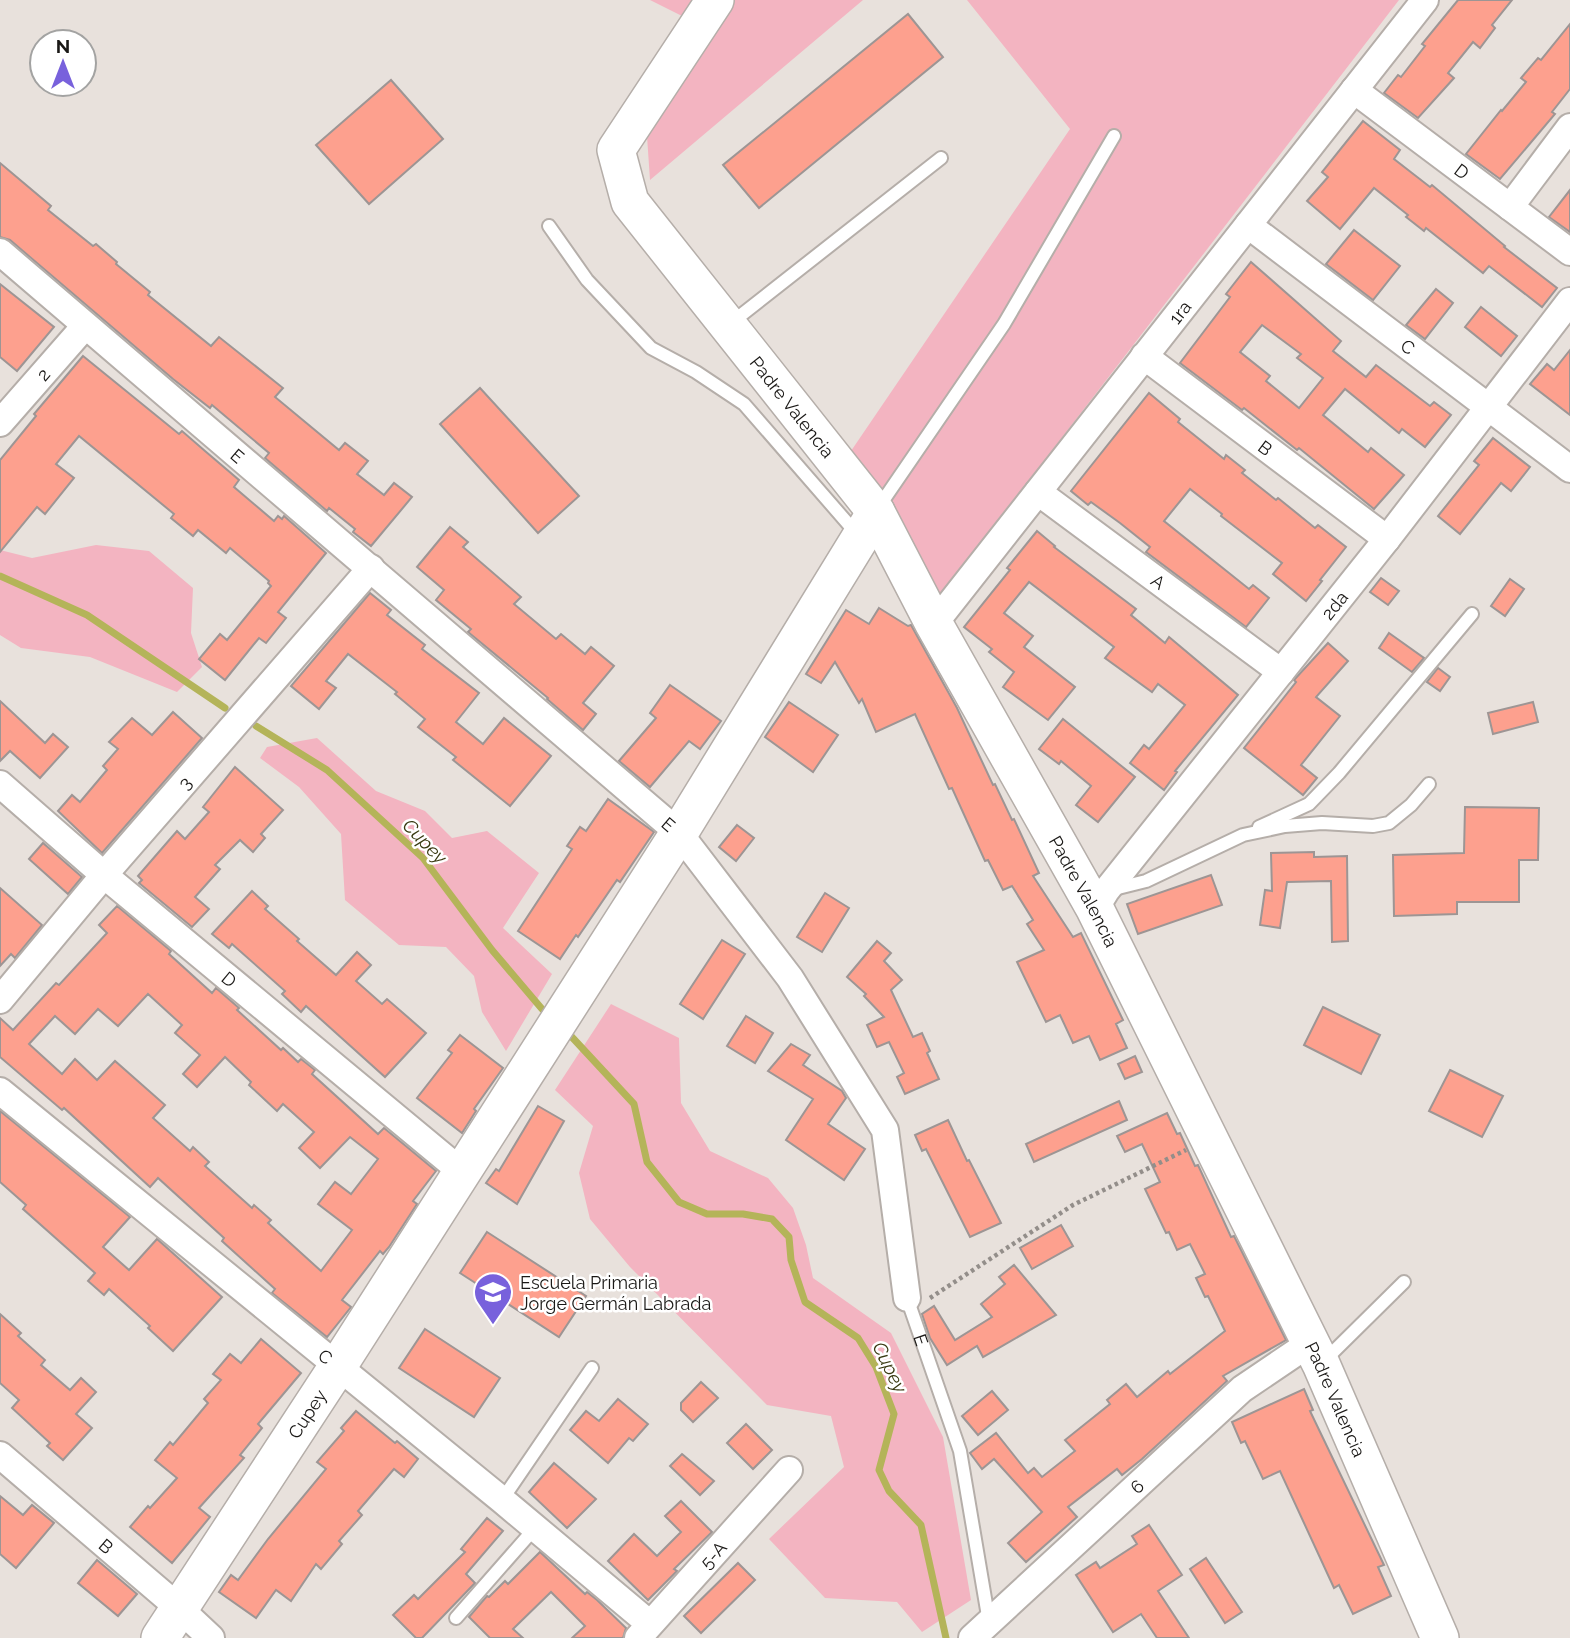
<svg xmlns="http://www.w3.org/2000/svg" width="1570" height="1638" viewBox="0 0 1570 1638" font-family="Raleway,sans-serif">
<rect width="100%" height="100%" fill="#e8e1dc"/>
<g fill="#f3b4c1">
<path d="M650,0H863L650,180L647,136L714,32Z"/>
<path d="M967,0H1399L940,596L851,451L1070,129Z"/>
<path d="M96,545L149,551L193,588L191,633L202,667L177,692L90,657L21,648L0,635V550L32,558Z"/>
<path d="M317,738L376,791L425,811L452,838L487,831L539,873L503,928L552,974L506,1051L482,1012L474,976L446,947L399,945L345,900L341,834L299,787L260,758L267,747Z"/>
<path d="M611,1004L679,1038L681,1103L710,1151L768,1178L793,1208L806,1245L813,1278L891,1333L943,1437L971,1600L922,1632L897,1602L825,1598L769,1539L844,1467L831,1416L767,1405L630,1267L590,1219L579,1173L593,1126L555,1090Z"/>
</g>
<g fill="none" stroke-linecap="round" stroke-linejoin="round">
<g stroke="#b4b459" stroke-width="7">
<path d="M0,576L87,615L225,708"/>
<path d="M256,726L327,770L423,858L492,950L542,1009"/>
<path d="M570,1035L634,1104L647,1162L679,1202L707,1214H743L772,1219L789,1237L791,1260L805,1302L858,1338L876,1367L894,1414L879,1470L889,1491L921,1525L946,1638"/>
</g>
</g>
<g fill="#fda08e" stroke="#9d9594" stroke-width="2" fill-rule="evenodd">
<path d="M1458,0H1512L1492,25L1495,28L1480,48L1473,42L1448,73L1454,78L1418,118L1384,93L1398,75L1401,77L1425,46L1422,44Z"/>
<path d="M908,14L943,57L759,208L723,165Z"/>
<path d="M1570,24V89L1552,112L1555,114L1500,179L1466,154L1501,110L1502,111L1526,82L1521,78L1538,58L1541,60Z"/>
<path d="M391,80L443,139L369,204L316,145Z"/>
<path d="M1363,121L1400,150L1394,159L1430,187L1432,185L1505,246L1504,247L1557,288L1542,307L1489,266L1483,273L1426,228L1424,231L1406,217L1408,215L1374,188L1340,229L1307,201L1328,177L1322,172Z"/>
<path d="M0,163L51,206L48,210L93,246L96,244L117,262L116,264L150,292L148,295L211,346L219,337L283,388L275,397L339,450L345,443L368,461L357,474L384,495L394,483L412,497L371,546L353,532L355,529L329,508L327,511L265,458L269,453L212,405L210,408L173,379L10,240L0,237Z"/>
<path d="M1570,190V232L1549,217Z"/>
<path d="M1354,230L1400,266L1373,300L1326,264Z"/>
<path d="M1251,262L1341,341L1333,351L1366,377L1376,365L1430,406L1434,402L1451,415L1425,447L1402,429L1399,433L1345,389L1323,415L1368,452L1371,448L1404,475L1374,509L1299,448L1297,450L1244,408L1242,410L1180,363L1230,297L1226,294ZM1262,325L1301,354L1297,358L1323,378L1299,408L1266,381L1270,376L1240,352Z"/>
<path d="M0,284L54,327L17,371L0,357Z"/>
<path d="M1436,289L1453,303L1425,339L1406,325Z"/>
<path d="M1481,307L1517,336L1501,356L1465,327Z"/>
<path d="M1570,350V415L1530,384L1547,364L1554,370Z"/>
<path d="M83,356L179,434L182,431L205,451L239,480L234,487L274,521L278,516L282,519L284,516L326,553L278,612L286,618L266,643L259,638L225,680L199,659L220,634L227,640L271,586L268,583L269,581L230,548L226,553L198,530L193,536L171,518L174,514L79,436L56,464L74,478L45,514L37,507L0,552V460L36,416L34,414Z"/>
<path d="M480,388L579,496L538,533L440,424Z"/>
<path d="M1149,393L1180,419L1178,422L1224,459L1226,455L1245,470L1242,473L1276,500L1278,498L1315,528L1318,525L1346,547L1320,580L1322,581L1306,601L1273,574L1282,563L1221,516L1222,514L1190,489L1164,521L1249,589L1253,585L1269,598L1246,627L1146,552L1150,547L1120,523L1091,502L1088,505L1071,491Z"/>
<path d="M1493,438L1530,467L1511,491L1501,483L1460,534L1438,516L1479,465L1474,461Z"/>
<path d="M450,527L468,542L463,547L521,597L514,604L556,639L561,634L585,654L591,647L614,666L583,703L596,714L583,730L547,699L548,698L468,632L471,629L436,600L444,590L417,567Z"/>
<path d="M1037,531L1055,546L1054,547L1136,609L1131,615L1165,643L1169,637L1238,695L1175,771L1177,772L1164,790L1130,763L1144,745L1149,749L1185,705L1158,684L1152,692L1105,658L1114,647L1029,582L1004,613L1033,636L1024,647L1075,687L1048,720L1003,687L1014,672L989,652L992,649L964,627L1010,570L1007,568Z"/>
<path d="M1381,578L1399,591L1388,605L1370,592Z"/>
<path d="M1510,579L1524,589L1505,616L1491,606Z"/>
<path d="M370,593L391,610L387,615L425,645L422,649L479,693L456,722L483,744L504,718L551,756L510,806L453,760L456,757L418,727L425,719L395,694L397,692L348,654L326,681L336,688L319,709L291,686Z"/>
<path d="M879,608L908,626L911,625L957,708L993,785L995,784L1012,820L1014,819L1039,873L1033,876L1073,937L1081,933L1123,1020L1116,1024L1127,1048L1100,1060L1089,1036L1073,1043L1060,1015L1046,1022L1017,962L1044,950L1027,924L1033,920L1012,886L1003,890L988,860L985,861L952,788L949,789L915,714L876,732L862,699L859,703L835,662L821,683L806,674L846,610L869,624Z"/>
<path d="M1389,633L1424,658L1412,672L1379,648Z"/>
<path d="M1328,643L1348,661L1316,697L1340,716L1301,765L1317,778L1303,795L1244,748L1278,705L1296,682L1294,680Z"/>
<path d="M1438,668L1450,677L1440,691L1427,682Z"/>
<path d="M670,685L721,721L700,749L689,741L650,787L619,761L656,718L650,713Z"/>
<path d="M0,701L45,743L53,734L68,747L40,778L10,751L0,761Z"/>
<path d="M789,702L838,735L813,772L765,737Z"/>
<path d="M1533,702L1538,722L1493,734L1488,713Z"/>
<path d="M173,712L202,738L102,853L58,811L72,795L80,802L107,770L103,766L118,749L109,742L132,718L152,735Z"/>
<path d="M1063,719L1135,777L1098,822L1076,805L1091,786L1061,761L1059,764L1039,749Z"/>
<path d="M235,767L283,810L261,834L265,838L253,852L240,840L215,865L220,869L195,897L209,909L192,927L139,883L142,880L138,876L177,831L185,839L209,812L203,807Z"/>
<path d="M608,799L654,832L620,882L617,880L578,937L576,935L560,959L518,931L572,849L567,846L580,827L586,831Z"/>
<path d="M1465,807L1539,808L1538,860H1519V902H1457V914L1394,916L1393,855L1464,853Z"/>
<path d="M737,825L754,838L736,861L719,847Z"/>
<path d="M43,843L82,877L68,894L29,859Z"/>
<path d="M1314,852V857L1347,856L1348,941L1332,942L1331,881L1287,882L1280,928L1260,925L1265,890L1272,891L1271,853Z"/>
<path d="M1211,875L1222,905L1138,934L1127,904Z"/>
<path d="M0,888L42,925L15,958L11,954L0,966Z"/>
<path d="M252,891L268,906L265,909L299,939L297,941L336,975L357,952L371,965L356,981L382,1004L387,999L426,1033L385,1077L306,1006L301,1012L282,994L285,991L232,944L229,948L212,934Z"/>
<path d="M825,893L849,908L822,952L797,937Z"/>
<path d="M117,906L171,951L169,954L212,993L216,988L239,1008L237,1010L281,1050L283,1048L298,1062L301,1059L315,1070L312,1074L378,1134L384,1128L436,1171L413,1201L417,1204L389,1247L383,1254L380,1251L342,1300L351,1307L327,1337L272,1293L275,1289L222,1241L224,1238L158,1178L150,1187L64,1108L62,1110L0,1057V1018L13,1030L56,983L59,985L107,933L99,925ZM148,994L182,1025L175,1033L200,1055L183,1074L197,1087L225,1057L251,1082L249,1085L277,1111L283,1104L314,1132L299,1148L320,1168L350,1137L378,1159L351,1194L335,1182L318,1204L352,1230L321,1271L268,1223L271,1220L254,1205L252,1208L205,1166L209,1162L193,1147L190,1151L153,1118L165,1105L115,1061L97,1080L75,1059L62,1074L29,1044L55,1016L75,1034L98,1009L118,1026Z"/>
<path d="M722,940L745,954L703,1019L680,1004Z"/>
<path d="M877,941L891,953L884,961L902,980L891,990L913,1037L922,1033L930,1051L927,1053L939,1079L905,1094L897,1077L904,1073L889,1042L877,1047L867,1025L884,1017L864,996L866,994L847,977Z"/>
<path d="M1323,1007L1380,1035L1361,1074L1304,1045Z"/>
<path d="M746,1016L773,1033L755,1063L727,1046Z"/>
<path d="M460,1035L503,1068L474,1109L476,1111L462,1133L417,1098L452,1053L448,1050Z"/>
<path d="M791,1044L810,1055L803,1065L842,1091L846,1098L828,1124L865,1149L844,1180L786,1140L813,1099L768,1071Z"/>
<path d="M1135,1056L1142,1072L1125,1079L1118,1064Z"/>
<path d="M1450,1070L1503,1096L1482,1137L1429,1111Z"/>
<path d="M1119,1101L1127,1120L1034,1162L1026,1144Z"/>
<path d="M538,1106L564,1121L517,1204L486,1183L496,1169L499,1171Z"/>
<path d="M0,1111L130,1217L103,1247L129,1270L157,1239L222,1297L173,1351L148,1328L150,1326L109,1289L104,1295L88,1281L95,1273L23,1209L26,1205L0,1182Z"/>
<path d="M1167,1113L1177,1134L1180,1133L1195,1166L1198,1165L1231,1237L1234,1236L1286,1340L1223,1376L1227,1381L1142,1459L1122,1475L1117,1469L1068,1507L1077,1517L1026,1562L1008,1543L1042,1512L994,1459L982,1469L970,1453L996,1433L1028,1473L1034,1468L1042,1477L1075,1451L1065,1440L1110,1404L1107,1400L1126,1384L1137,1397L1168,1371L1170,1374L1225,1331L1208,1296L1205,1297L1196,1278L1205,1274L1190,1244L1177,1250L1169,1232L1166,1233L1145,1189L1160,1182L1142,1144L1125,1152L1117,1136Z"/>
<path d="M948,1120L967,1161L969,1160L1001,1223L970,1237L926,1149L922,1151L915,1135Z"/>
<path d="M1061,1225L1073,1246L1032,1269L1020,1248Z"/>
<path d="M487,1232L586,1296L559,1337L460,1273Z"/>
<path d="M1014,1265L1056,1315L983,1357L977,1346L947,1365L930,1338L922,1314L934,1306L955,1340L992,1317L981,1304L1005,1284L999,1277Z"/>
<path d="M0,1314L21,1333L18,1336L45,1360L41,1365L70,1390L81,1378L96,1392L76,1414L92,1428L63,1460L47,1446L50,1443L12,1408L19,1400L0,1383Z"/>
<path d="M425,1329L500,1378L474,1417L399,1368Z"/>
<path d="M261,1339L301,1373L258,1424L262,1428L240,1455L244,1458L199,1508L210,1517L172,1563L130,1527L148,1506L150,1508L177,1478L155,1460L170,1442L173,1445L208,1403L204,1399L221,1380L213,1374L230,1354L241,1363Z"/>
<path d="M701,1382L718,1398L693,1422L681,1410V1403Z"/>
<path d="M1304,1389L1313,1410L1310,1411L1384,1565L1378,1567L1391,1596L1353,1614L1339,1585L1334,1588L1280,1471L1263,1479L1245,1441L1241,1443L1232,1422Z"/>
<path d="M992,1391L1008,1410L978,1435L962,1416Z"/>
<path d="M618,1399L648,1424L633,1441L629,1438L608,1463L570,1430L586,1411L599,1421Z"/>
<path d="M356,1411L395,1443L397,1441L418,1459L404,1477L394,1469L358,1511L362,1515L339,1541L342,1544L321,1569L316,1564L291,1601L276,1590L256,1618L219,1592L231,1575L238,1580L268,1539L326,1469L317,1462L344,1431L341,1428Z"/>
<path d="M746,1424L772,1450L753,1469L727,1443Z"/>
<path d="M682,1454L714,1481L700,1495L670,1466Z"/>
<path d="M554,1463L596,1499L567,1528L529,1492Z"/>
<path d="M0,1496L23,1515L32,1505L54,1523L16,1568L0,1554Z"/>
<path d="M681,1501L712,1532L674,1569L677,1571L648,1600L608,1561L634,1534L657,1556L681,1532L665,1516Z"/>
<path d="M487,1518L503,1531L466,1574L475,1583L422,1638H416L393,1615L414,1595L418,1599L465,1552L461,1549Z"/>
<path d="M1149,1525L1182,1575L1158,1591L1189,1638H1157L1141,1614L1113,1632L1076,1575L1096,1562L1100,1568L1137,1544L1132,1536Z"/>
<path d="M540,1552L585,1594L587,1592L597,1600L626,1628L623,1638H572L585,1626L551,1592L513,1629L523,1638H490L469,1617L487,1596L489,1597L505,1581L508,1584Z"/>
<path d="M1206,1558L1242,1612L1225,1623L1190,1569Z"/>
<path d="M97,1560L137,1594L118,1616L78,1583Z"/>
<path d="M738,1563L755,1580L701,1633L684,1616Z"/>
</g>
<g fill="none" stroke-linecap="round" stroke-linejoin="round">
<defs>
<g id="lane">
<path d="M549,226L587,280L651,348L696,372L744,404L857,534"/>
<path d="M731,323L941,158"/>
<path d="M878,508L1004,324L1114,136"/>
<path d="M1259,827L1309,804L1339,773L1472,614"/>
<path d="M1114,889L1146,881L1243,835L1285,826L1322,823L1373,826L1389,823L1411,805L1429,784"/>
<path id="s1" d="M907,1298L960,1451L989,1622"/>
<path d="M1325,1360L1404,1282"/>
<path d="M502,1500L592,1368"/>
<path d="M456,1618L535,1528"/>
</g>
<g id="street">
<path id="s2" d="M1354,90L1570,252"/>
<path d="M1510,207L1570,127"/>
<path id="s3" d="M1248,225L1570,469"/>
<path id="s4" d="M0,252L679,833L790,978L885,1130L907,1298"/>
<path id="s5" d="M1144,356L1387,539"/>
<path id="s6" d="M0,423L85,326"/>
<path id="s7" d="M1038,492L1281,672"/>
<path id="s8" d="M934,624L1425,0"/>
<path id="s9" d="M0,784L104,875L462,1172"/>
<path id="s10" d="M1095,909L1106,891L1387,539L1570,301"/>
<path id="s11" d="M0,1000L104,875L371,568"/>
<path id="s12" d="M0,1091L502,1500L650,1624"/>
<path id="s13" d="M0,1455L179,1608L211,1638"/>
<path id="s14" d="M638,1638L789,1470"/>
<path id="s15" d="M972,1638L1242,1389L1310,1343"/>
</g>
<g id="secondary">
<path id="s16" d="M715,0L616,150L630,202L876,512L934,624L1095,909L1321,1364L1440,1638"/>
<path id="s17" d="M160,1638L338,1366L679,833L876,512"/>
</g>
</defs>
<use href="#lane" stroke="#b5aea9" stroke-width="16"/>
<use href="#street" stroke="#b5aea9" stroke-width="30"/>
<use href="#secondary" stroke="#b5aea9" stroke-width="40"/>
<path stroke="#938e8a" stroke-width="4.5" stroke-dasharray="3.5 3.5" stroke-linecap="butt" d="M930,1298L1073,1205L1186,1150"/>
<use href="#lane" stroke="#fff" stroke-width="12"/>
<use href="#street" stroke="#fff" stroke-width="26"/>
<use href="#secondary" stroke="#fff" stroke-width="37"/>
</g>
<defs>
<symbol id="school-pin" viewBox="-11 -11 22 30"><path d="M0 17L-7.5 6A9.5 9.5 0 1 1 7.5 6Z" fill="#7861dc" stroke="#fff"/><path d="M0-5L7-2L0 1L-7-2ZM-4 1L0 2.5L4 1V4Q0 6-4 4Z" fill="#fff"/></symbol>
</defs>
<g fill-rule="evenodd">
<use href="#school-pin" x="471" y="1270" width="44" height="60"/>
</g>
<g text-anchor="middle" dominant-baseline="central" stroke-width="5" stroke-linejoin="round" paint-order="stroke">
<g font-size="18" fill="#1a1816" stroke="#fff">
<text stroke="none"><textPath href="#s2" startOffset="135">D</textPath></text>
<text stroke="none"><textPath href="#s8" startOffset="397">1ra</textPath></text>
<text stroke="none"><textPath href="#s3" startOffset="201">C</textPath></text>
<text stroke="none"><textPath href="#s6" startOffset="65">2</textPath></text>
<text stroke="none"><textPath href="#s16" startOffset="495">Padre Valencia</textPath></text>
<text stroke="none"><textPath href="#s5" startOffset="152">B</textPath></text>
<text stroke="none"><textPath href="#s4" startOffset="313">E</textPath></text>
<text stroke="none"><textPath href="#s7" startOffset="150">A</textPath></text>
<text stroke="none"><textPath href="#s10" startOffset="387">2da</textPath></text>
<text stroke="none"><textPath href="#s11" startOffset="285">3</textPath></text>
<text stroke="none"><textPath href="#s4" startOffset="880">E</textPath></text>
<text stroke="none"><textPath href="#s16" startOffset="1062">Padre Valencia</textPath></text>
<text stroke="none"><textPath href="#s9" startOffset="301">D</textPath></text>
<text stroke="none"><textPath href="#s1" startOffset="44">E</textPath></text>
<text stroke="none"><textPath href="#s12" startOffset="420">C</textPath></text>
<text stroke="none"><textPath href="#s16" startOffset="1629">Padre Valencia</textPath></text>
<text stroke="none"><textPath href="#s17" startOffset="268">Cupey</textPath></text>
<text stroke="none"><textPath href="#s15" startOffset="224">6</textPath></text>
<text stroke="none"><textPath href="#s13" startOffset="140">B</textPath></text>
<text stroke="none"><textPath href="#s14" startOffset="112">5-A</textPath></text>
</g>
<g font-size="18" fill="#1a1816" stroke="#fff" text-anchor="start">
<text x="520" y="1282">Escuela Primaria<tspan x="520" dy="21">Jorge Germán Labrada</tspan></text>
</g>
<g font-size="19" font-style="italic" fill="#393911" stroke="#fff">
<text transform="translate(425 841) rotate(46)">Cupey</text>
<text transform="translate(890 1367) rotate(64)">Cupey</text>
</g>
</g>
<g transform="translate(63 63)"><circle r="33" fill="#ffffff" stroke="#a3a3a2" stroke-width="2"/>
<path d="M0-5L12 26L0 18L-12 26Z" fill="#7861dc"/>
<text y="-10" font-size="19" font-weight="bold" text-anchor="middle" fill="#1a1816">N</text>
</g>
</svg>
